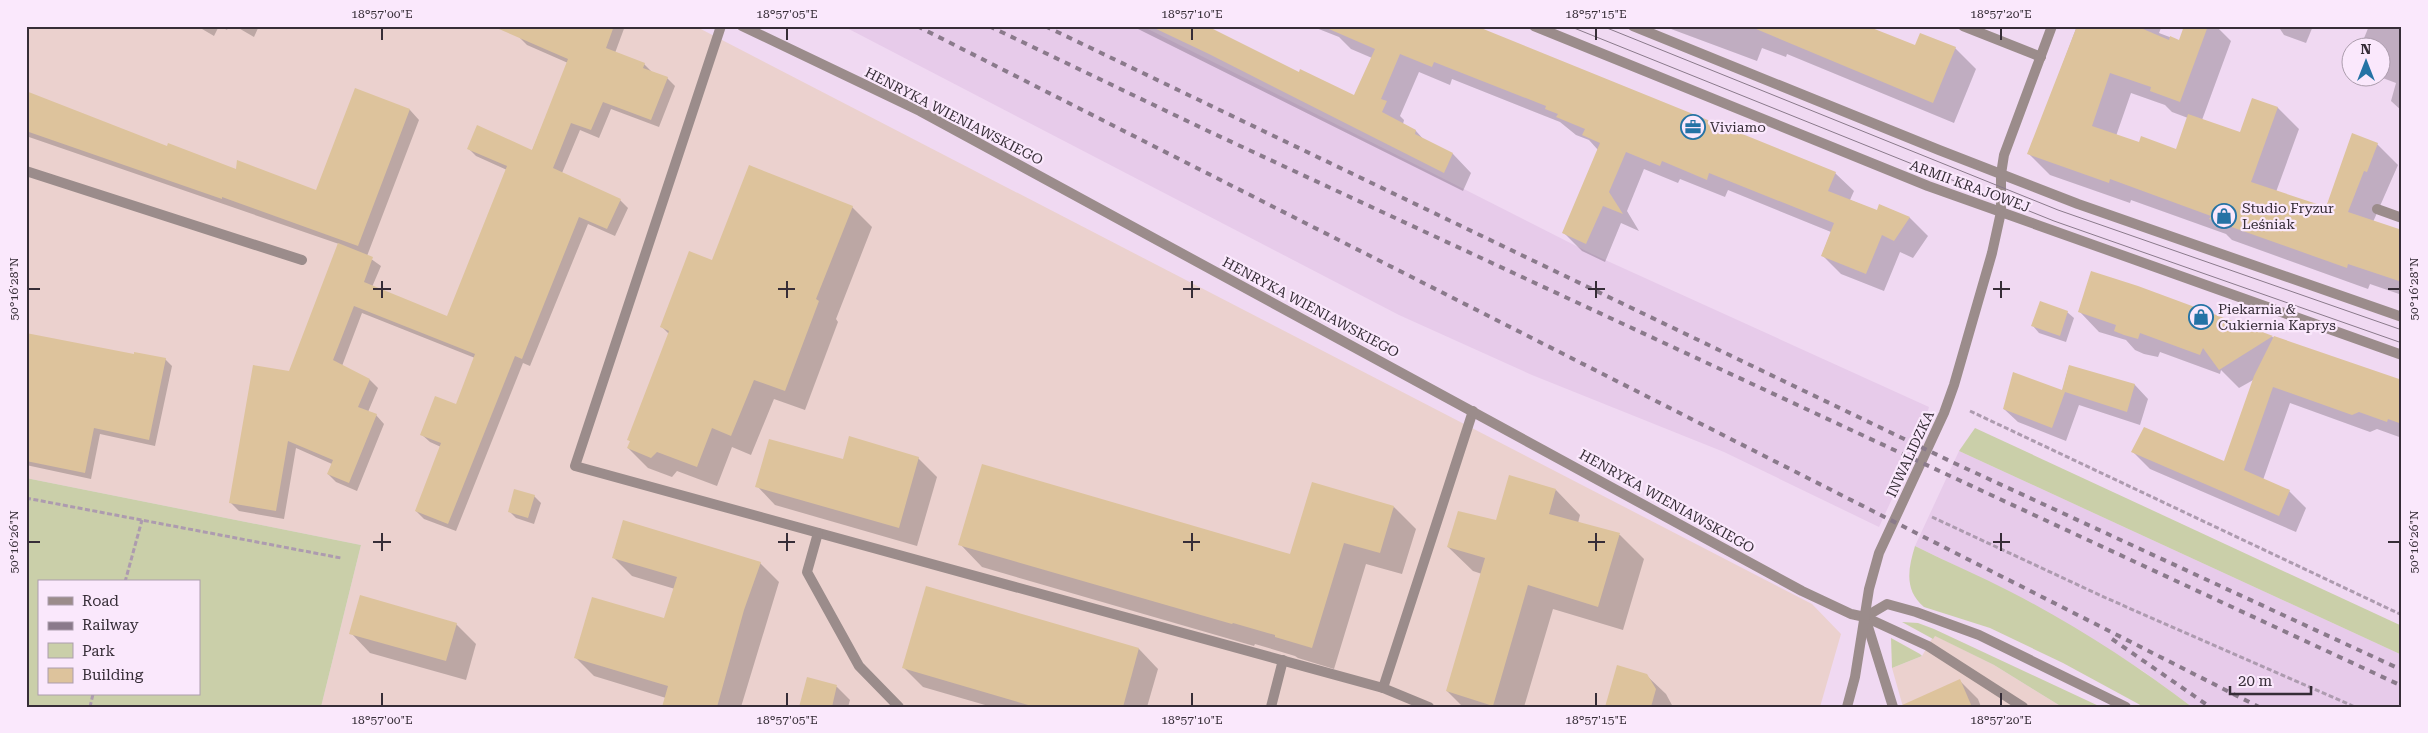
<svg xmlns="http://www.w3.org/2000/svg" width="2428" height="733" viewBox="0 0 2428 733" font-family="'Roboto Serif',serif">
<rect width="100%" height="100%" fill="#f0d9f2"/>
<g fill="#e7cbea">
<path d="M843,26H1142L1592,254L1929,407L1921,436L1879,527L1724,452L1532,375L1399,315Z"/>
<path d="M1959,451L2402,655V707H2192L2143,671L2080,632L2012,593L1915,546Z"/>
</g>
<g fill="#ebd1ce">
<path d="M26,26H695L1812,604L1841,634L1820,707H321L361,545L26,478Z"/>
<path d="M1934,635L1994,665L2062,707H1903L1892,668L1922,656Z"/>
</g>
<g fill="#cacfa9" fill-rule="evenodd">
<path d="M1975,428L2402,626V655L1959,451Z"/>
<path d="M26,478L361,545L321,707H26ZM39,582H199V694H39Z"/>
<path d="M1915,546C1947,562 1980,576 2011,592C2075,625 2135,664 2192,707H2144L2063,663L1990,628L1924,607C1904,590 1908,569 1915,546Z"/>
<path d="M1902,622L1918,623L1934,629L2101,707H2062L1994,665L1935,636L1933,639Z"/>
<path d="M1891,638L1920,654L1922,656L1892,668Z"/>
</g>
<g fill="#0003" fill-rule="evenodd">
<path d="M197,26H219L214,36Z"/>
<path d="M220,26H229L227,30Z"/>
<path d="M235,26H259L254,37Z"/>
<path d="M524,26H625L615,53L644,64L653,73L667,78L675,86L659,127L611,109L599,138L580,130L562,173L620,200L628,208L615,236L588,224L530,366L523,363L456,531L424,519L416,511L441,447L430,442L421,434L457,406L475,358L362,313L342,366L370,380L378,388L368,412L376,415L384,424L357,491L336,482L328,474L332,464L296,448L284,519L239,511L231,503L290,373L339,244L26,136V93L168,148L237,170L317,192L356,90L410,110L419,120L367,256L381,266L372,287L447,318L507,170L476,156L468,148L532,151L568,63L527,45L519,37Z"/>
<path d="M1132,26H1204L1299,74L1355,97L1372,58L1351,49L1339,37L1311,26H1473L1835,173L1854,191L1850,200L1877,211L1880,205L1910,218L1928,236L1913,258L1900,252L1884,291L1841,274L1822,255L1831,232L1728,190L1725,197L1680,179L1678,183L1644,169L1627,211L1639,231L1621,223L1605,262L1582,251L1564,233L1598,150L1589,140L1576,135L1560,122L1452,79L1450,85L1419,72L1400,116L1404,120L1403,124L1416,131L1425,141L1453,154L1471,173L1463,191Z"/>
<path d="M1663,26H1865L1916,47L1955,48L1976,69L1954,123L1787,54L1786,57L1762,48L1757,61Z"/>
<path d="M2077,26H2158L2161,28L2159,33L2180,41L2186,26H2216L2231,41L2202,120L2241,134L2253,99L2278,108L2299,129L2276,192L2327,209L2377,144L2398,165L2373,222L2402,232V295L2370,284L2368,289L2232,240L2226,234L2131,200L2130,203L2050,175L2029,154ZM2131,93L2165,105L2172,112L2188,118L2177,150L2139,144L2116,136Z"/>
<path d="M2278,26H2313L2306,43L2284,35Z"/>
<path d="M2369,26H2402V111L2391,101L2396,83L2380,77V48H2360Z"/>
<path d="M852,207L872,227L836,319L838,322L805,410L774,399L751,455L732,447L717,486L677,471L672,477L648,468L628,448L631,442L629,440L669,334L662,327L713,262Z"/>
<path d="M2092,273L2402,383V438L2377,429L2370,432L2290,403L2263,480L2289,491L2306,508L2296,532L2150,469L2133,452L2225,463L2255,379L2239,388L2221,370L2220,374L2160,352L2158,357L2144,354L2135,350L2126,340L2099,332L2080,312Z"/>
<path d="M2067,312L2074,318L2066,342L2039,333L2033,326Z"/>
<path d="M26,335L135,356L165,359L172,366L155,446L100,434L91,479L26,465Z"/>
<path d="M2069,366L2135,385L2148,399L2140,425L2079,405L2066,441L2018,422L2004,409L2062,392Z"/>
<path d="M918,458L937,477L917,546L775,505L757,486L844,461Z"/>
<path d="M1556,490L1580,515L1578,523L1620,535L1644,559L1623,630L1553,609L1524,707H1463L1447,691L1482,574L1473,571L1448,547Z"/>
<path d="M534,496L541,503L534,524L516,518L509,511Z"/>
<path d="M1394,507L1416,529L1402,574L1366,564L1334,669L1298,658L1295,656L1255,644L1254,646L982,567L960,544L1291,555Z"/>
<path d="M613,557L760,563L779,582L741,707H663L666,698L594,676L575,657L665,620L675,589L632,576Z"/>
<path d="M456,624L476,644L466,680L370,653L351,633Z"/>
<path d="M1139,649L1158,669L1147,707H992L923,687L903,667Z"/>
<path d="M1646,675L1666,694L1673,707H1606Z"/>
<path d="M808,679L837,687L850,700L848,707H800Z"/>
<path d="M1960,681L1978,699L1981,707H1912Z"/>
</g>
<g fill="#ddc39c">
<path d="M492,26H614L606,48L645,63L643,68L668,77L651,120L603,102L591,130L571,123L553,168L621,199L607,229L579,217L522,359L515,356L448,524L415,511L441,443L420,435L435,396L456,404L475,354L354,306L333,360L370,379L358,407L377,414L349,483L327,474L333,460L288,441L276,511L229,503L253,365L289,371L338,243L373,257L364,282L447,316L507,166L467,149L477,125L532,150L568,59Z"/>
<path d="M1150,26H1207L1299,72L1300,69L1354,95L1375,49L1322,26H1476L1836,172L1828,191L1877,210L1879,204L1910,217L1894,241L1882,235L1866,274L1821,256L1834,223L1709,173L1707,180L1662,161L1660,166L1626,152L1609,192L1623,214L1603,206L1586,244L1562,233L1600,143L1582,135L1585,129L1556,117L1558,114L1545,109L1546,106L1434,62L1432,67L1400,54L1381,99L1387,101L1382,112L1416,130L1415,134L1453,153L1444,173L1209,54Z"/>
<path d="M1749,26H1867L1915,45L1920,33L1956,47L1933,103Z"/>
<path d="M2077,26H2136L2169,40L2170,36L2179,40L2184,26H2208L2180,102L2150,91L2151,87L2110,73L2092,126L2139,142L2141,136L2176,149L2188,114L2240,132L2252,98L2278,107L2251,182L2326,207L2352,133L2378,143L2367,172L2364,171L2348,212L2402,230V282L2348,264L2347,268L2209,219L2211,216L2110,179L2109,183L2027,154Z"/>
<path d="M355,88L410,109L358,246L222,197V199L26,131V91L167,146L168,143L236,169L237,160L316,190Z"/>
<path d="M749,165L853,206L816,299L819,301L785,391L754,380L731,436L712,428L697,467L657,452L651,458L627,448L630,441L627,440L669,331L660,327L689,251L712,260Z"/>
<path d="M2091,271L2138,286L2273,336L2219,370L2203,348L2200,355L2140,333L2138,339L2124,335L2114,331L2116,325L2078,312Z"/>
<path d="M2040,301L2068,311L2060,336L2031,326Z"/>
<path d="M26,333L134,354V352L166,358L149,440L94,428L85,473L26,461Z"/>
<path d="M2274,336L2402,380V424L2388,419L2387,422L2359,412L2352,415L2273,387L2244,470L2290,490L2279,516L2131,452L2144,427L2224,461L2254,376Z"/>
<path d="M2069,365L2135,384L2127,412L2065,392L2052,428L2003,409L2013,372L2062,390Z"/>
<path d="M849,436L919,457L899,528L755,487L769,439L843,459Z"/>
<path d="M982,464L1290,554L1312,482L1394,506L1380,553L1344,543L1312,648L1275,637V635L1233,623L1232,624L958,545Z"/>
<path d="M1509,475L1556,489L1549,514L1620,533L1598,607L1528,585L1493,706L1446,691L1485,558L1447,547L1458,511L1496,520Z"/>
<path d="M514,489L535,495L528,518L508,512Z"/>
<path d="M623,520L761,562L744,610L717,707H662L668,686L574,658L592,597L664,618L677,577L612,558Z"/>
<path d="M926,586L1139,648L1123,707H1035L902,668Z"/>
<path d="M360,595L457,623L446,661L349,634Z"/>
<path d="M1617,665L1647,674L1656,689L1651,707H1605Z"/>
<path d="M807,677L837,685L832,707H799Z"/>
<path d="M1960,679L1972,707H1900V706Z"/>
</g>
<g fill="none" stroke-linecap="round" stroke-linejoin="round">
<g stroke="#ad9baf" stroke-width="3" stroke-dasharray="5 2.5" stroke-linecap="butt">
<path d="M1970,411L2402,615"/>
<path d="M26,498L341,558"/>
<path d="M1932,517L2106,598L2355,707"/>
<path d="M125,582L142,520"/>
<path d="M90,707L93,694"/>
</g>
<g stroke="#9b8c8b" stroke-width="10">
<path d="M721,26L575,466L1383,688L1473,411"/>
<path d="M1963,26L2041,57"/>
<path d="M26,171L302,260"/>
<path d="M2377,209L2402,218"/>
<path d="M818,533L807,572L859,666L899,707"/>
<path d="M1865,617L1887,604L1916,612L1979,635L2126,707"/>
<path d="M1865,617L1928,646L2023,707"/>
<path d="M1865,617L1893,707"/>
<path d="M1383,688L1429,707"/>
<path d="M1271,707L1283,660"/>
</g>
<g stroke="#9b8c8b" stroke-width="10">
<path d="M742,26L920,111L1802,591L1851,614L1865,617"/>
<path d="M2001,174L2004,155L2052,26"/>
<path d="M1847,707L1855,677L1869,589L1879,553L1944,413L1954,385L1992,253L2001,212"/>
</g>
<g stroke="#9b8c8b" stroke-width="10">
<path d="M1534,26L1928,186L2402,355"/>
<path d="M1633,26L1939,150L2078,204L2402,317"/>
<path d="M2001,212V174"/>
</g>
<g stroke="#8a7a8b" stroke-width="1">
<path d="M1569,26L2054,221L2402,343"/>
<path d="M1602,26L2058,210L2402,330"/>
</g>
<g stroke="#8a7a8b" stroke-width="4" stroke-dasharray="6 6" stroke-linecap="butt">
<path d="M917,26L2259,707"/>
<path d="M989,26L1208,131L2402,686"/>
<path d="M1045,26L1952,462L2402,670"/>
<path d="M2112,639L2210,707"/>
</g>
</g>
<path fill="none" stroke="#362d37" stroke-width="2" d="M382,28V40M787,28V40M1192,28V40M1596,28V40M2001,28V40M382,281V298M787,281V298M1192,281V298M1596,281V298M2001,281V298M28,289H40M373,289H391M778,289H795M1183,289H1200M1588,289H1605M1993,289H2010M2388,289H2400M382,533V551M787,533V551M1192,533V551M1596,533V551M2001,533V551M28,542H40M373,542H391M778,542H795M1183,542H1200M1588,542H1605M1993,542H2010M2388,542H2400M382,693V706M787,693V706M1192,693V706M1596,693V706M2001,693V706"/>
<defs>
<symbol id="office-ring" viewBox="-11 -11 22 22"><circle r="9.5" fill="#fae8fc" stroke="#2573a5" stroke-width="1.5"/><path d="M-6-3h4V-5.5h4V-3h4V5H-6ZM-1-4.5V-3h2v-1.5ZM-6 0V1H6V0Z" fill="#2573a5"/></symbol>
<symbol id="shop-ring" viewBox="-11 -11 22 22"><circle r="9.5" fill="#fae8fc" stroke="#2573a5" stroke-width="1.5"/><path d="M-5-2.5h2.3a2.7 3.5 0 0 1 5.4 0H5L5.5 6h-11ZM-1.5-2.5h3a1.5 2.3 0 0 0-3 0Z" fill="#2573a5"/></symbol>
</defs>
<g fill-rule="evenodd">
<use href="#office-ring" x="1679" y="113" width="28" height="28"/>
<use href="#shop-ring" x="2210" y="202" width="28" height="28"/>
<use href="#shop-ring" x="2187" y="303" width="28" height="28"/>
</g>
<g text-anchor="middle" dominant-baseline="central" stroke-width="4.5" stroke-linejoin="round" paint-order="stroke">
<g font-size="14" fill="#362d37" stroke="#fae8fc">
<text transform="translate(954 116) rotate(27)">HENRYKA WIENIAWSKIEGO</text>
<text transform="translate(1970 186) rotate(20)">ARMII KRAJOWEJ</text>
<text transform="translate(1311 307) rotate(28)">HENRYKA WIENIAWSKIEGO</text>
<text transform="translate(1910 454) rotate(-65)">INWALIDZKA</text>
<text transform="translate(1667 501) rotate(29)">HENRYKA WIENIAWSKIEGO</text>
</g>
<g font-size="14" fill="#362d37" stroke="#fae8fc" text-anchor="start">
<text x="1710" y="127">Viviamo</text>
<text x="2242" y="208">Studio Fryzur<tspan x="2242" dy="16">Leśniak</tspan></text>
<text x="2218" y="309">Piekarnia &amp;<tspan x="2218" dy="16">Cukiernia Kaprys</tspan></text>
</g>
</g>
<rect width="2428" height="733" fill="none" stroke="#fae8fc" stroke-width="55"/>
<rect x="38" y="580" width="162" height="115" fill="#fae8fc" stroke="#ac9dad"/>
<rect x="48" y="597" width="25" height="8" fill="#9b8c8b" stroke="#ac9dad"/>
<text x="82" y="606" font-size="15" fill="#362d37">Road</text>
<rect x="48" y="622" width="25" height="8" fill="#8a7a8b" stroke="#ac9dad"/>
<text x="82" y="630" font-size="15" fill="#362d37">Railway</text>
<rect x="48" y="643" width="25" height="15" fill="#cacfa9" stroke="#ac9dad"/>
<text x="82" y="656" font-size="15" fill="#362d37">Park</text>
<rect x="48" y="668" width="25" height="15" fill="#ddc39c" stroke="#ac9dad"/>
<text x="82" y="680" font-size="15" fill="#362d37">Building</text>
<g transform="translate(2366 62)"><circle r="24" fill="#fae8fc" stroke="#ac9dad"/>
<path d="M0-4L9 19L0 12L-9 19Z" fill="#2573a5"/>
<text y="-8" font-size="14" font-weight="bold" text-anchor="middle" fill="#362d37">N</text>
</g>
<path d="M2230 686v8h81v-8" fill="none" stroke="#362d37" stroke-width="2.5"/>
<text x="2238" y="686" font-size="15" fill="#362d37" stroke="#fae8fc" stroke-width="4" paint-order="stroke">20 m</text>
<rect x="28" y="28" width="2372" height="678" fill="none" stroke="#362d37" stroke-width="2"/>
<g font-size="12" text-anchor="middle" fill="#362d37">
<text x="382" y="18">18°57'00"E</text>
<text x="787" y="18">18°57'05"E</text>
<text x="1192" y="18">18°57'10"E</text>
<text x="1596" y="18">18°57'15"E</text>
<text x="2001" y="18">18°57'20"E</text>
<text transform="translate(14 289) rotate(-90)" y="4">50°16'28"N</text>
<text transform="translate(2414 289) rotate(-90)" y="4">50°16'28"N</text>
<text transform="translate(14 542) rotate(-90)" y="4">50°16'26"N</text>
<text transform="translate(2414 542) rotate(-90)" y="4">50°16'26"N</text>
<text x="382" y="724">18°57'00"E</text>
<text x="787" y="724">18°57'05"E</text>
<text x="1192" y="724">18°57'10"E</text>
<text x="1596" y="724">18°57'15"E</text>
<text x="2001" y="724">18°57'20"E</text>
</g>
</svg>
